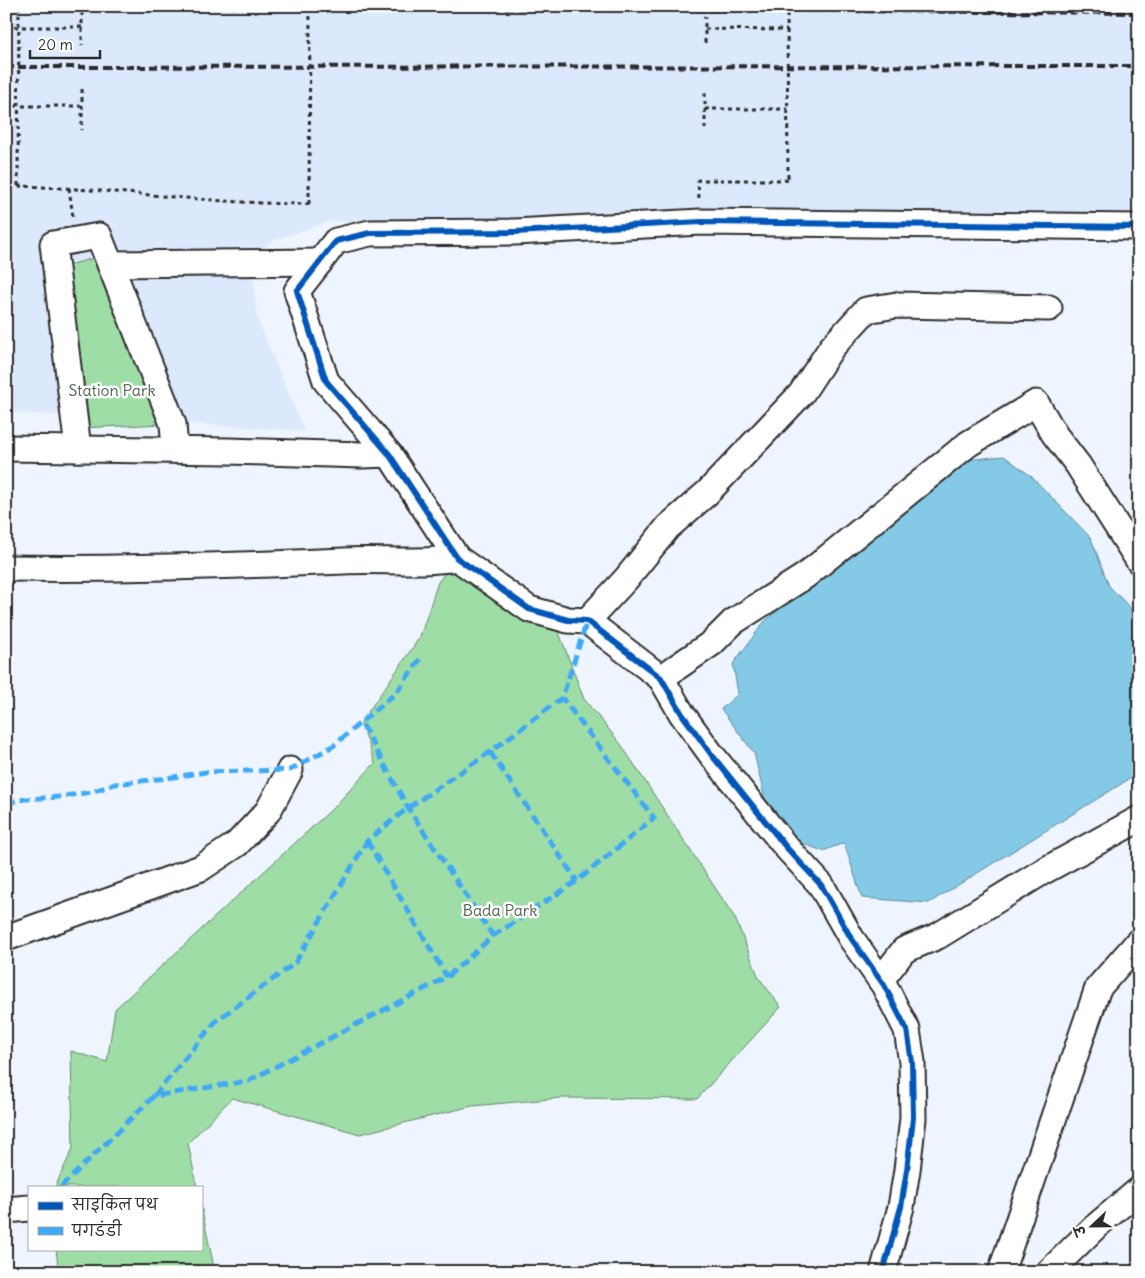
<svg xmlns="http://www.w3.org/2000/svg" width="1145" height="1278" viewBox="0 0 1145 1278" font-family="Delius,'Playpen Sans Deva',sans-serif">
<rect width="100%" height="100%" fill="#eff5fe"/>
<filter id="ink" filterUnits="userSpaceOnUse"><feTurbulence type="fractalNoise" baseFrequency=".02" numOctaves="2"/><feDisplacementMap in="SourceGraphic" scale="10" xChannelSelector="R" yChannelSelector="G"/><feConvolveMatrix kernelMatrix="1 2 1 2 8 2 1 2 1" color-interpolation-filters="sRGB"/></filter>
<g filter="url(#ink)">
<path fill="#dce8fc" d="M6,6H1139V219L492,224L332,221L274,240L251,258L257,318L304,431L6,412Z"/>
<g fill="#9edda6" stroke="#648468">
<path d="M95,258L164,424L81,428L61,267Z"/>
<path d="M457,558L558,630L584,699L620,743L735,918L759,978L781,1007L697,1099L561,1098L472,1106L360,1134L232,1098L188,1143L197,1187H55L73,1148L71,1051L107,1062L115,1009L334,807L375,763L361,722L420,637L438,582Z"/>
<path d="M201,1206L215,1272H56L58,1267L56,1249H201Z"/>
</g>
<path fill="#84c9e5" stroke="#608a9b" d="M1004,456L1031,476L1091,538L1109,586L1139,617V773L929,903L862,898L844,843L823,851L789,839L766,804L754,753L721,709L738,694L733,664L764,622L955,461Z"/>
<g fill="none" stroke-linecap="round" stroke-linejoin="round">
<defs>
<g id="minor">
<path d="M110,264L320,262"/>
<path d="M6,448L228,451L362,455L389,454"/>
<path d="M78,449L53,244L99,236L173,424L175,450"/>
<path d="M6,568C119,570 231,566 344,561C382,559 420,564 457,558"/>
<path d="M587,621L626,579L668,527L707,493L801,394L832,347L866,310L897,305L1049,308"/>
<path d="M661,678L712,643L733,622L805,576L968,444L1036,403L1055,435L1078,465L1139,561"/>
<path d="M6,938L201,868L237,844L268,811L290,770"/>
<path d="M881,980L904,950L938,936L1042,872L1139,819"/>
<path d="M6,1210L29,1208"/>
<path d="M883,1272L901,1207L907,1170L913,1118L912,1062L907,1030L884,985L851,938L821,885L786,847L711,754L682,714L661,678L587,621L568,620L529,609L457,558L389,454L326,381L297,291L336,241L370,233L515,232L701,222L1139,227"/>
<path d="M1001,1272L1098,988L1139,941"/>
<path d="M1049,1272L1095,1227L1139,1190"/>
</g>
</defs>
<use href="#minor" stroke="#2b2b2b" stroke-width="29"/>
<g stroke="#2b2b2b" stroke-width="3" stroke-dasharray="4 4" stroke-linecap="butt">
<path d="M82,12V45"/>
<path d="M6,27H82"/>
<path d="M705,29L787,30"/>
<path d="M705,43V16"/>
<path d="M82,89V130"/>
<path d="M6,106H82"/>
<path d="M705,109H788"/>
<path d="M705,129V92"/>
<path d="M18,186C115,189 212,204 309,204"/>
<path d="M69,188L73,217"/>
<path d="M699,198L698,180H788"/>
</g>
<use href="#minor" stroke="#fff" stroke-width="25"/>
<g stroke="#2b2b2b" stroke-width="4" stroke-dasharray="8 4" stroke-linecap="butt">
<path d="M133,6L1139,13"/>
<path d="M6,67L1139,66"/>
</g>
<g stroke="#2b2b2b" stroke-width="3" stroke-dasharray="4 4" stroke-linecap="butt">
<path d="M787,6L788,180"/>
<path d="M18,186L19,6"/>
<path d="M309,204L310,6"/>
</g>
<g stroke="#3fa9f5" stroke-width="5" stroke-dasharray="10 5" stroke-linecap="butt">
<path d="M490,752L577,881"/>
<path d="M6,803L25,799L59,797L91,792L115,784L167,778L206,772L290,770L333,746L361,722"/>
<path d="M367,841L447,977"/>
<path d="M493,936L577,881L654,818L562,698"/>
<path d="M154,1096L216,1021L295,963L367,841L408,808L490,752L562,698L587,621"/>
<path d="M61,1187L154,1096L248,1081L447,977L493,936L408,808L361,722L396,693L421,658"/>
</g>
<defs>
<path id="cycleway" d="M883,1272L901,1207L907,1170L913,1118L912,1062L907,1030L884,985L851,938L821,885L786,847L711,754L682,714L661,678L587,621L568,620L529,609L457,558L389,454L326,381L297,291L336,241L370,233L515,232L701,222L1139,227"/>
</defs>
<use href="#cycleway" stroke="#fff" stroke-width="9"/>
<use href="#cycleway" stroke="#0057b8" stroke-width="6"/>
</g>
</g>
<g text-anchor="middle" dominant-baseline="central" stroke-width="5" stroke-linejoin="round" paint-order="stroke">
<g font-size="16" fill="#4e6050" stroke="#fff">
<text x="112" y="390">Station Park</text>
<text x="500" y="910">Bada Park</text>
</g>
</g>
<rect width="1145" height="1278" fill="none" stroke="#fff" stroke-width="25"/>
<rect x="12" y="12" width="1120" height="1253" fill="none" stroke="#2b2b2b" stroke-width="2" filter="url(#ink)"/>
<rect x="28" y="1186" width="175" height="65" fill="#ffffff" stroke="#aaaaaa"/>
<rect x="38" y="1202" width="25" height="8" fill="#0057b8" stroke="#aaaaaa"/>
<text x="72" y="1210" font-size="15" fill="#2b2b2b">साइकिल पथ</text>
<rect x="38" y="1227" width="25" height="8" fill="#3fa9f5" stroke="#aaaaaa"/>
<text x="72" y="1236" font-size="15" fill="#2b2b2b">पगडंडी</text>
<g transform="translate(1092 1226) rotate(248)" stroke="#ffffff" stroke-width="4" paint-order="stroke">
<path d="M0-4L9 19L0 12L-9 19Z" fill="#2b2b2b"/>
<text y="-8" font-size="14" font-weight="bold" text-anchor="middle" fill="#2b2b2b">उ</text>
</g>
<path d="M30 50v8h70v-8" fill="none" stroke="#2b2b2b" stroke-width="2.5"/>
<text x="38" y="50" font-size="15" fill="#2b2b2b" stroke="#ffffff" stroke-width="4" paint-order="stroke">20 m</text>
</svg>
